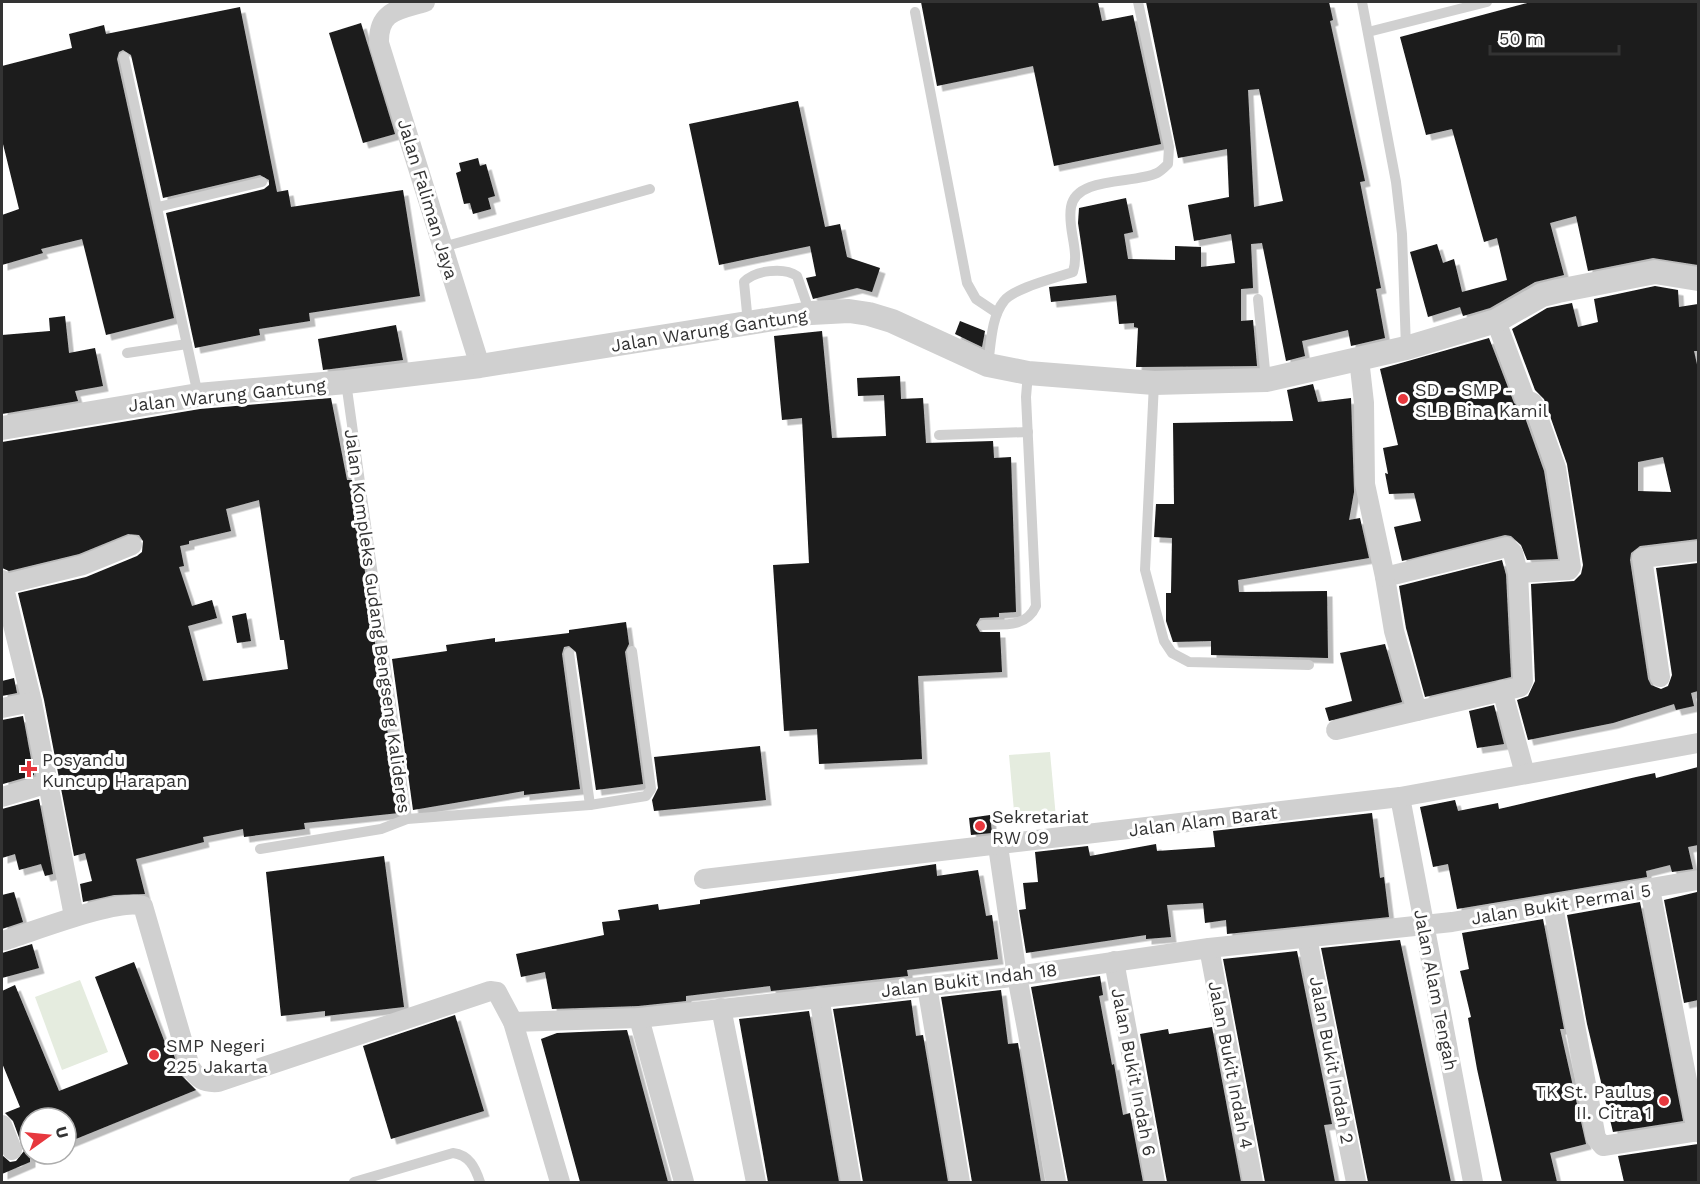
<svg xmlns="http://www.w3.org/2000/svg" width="1700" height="1184" viewBox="0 0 1700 1184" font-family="'Work Sans',sans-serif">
<defs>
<filter id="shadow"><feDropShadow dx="5.5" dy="5.5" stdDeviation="0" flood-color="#0004"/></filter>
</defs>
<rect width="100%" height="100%" fill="#fff"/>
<g fill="#e5ecdf">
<path d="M1050,752L1056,818L1015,822L1009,755Z"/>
<path d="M80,980L108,1052L62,1070L35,997Z"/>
</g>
<g fill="#1a1a1a" fill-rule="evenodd" filter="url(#shadow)">
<path d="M921,2H1098L1102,21L1133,15L1161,144L1054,166L1033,66L937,86Z"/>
<path d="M1146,2H1329L1333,20L1330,21L1365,181L1360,182L1381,288L1376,289L1385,338L1351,346L1348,330L1302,341L1305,356L1286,361L1262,243L1251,244L1253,288L1241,289V321L1253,320L1257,366L1136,367L1138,328L1134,327V323L1119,324L1116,295L1051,302L1049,287L1087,283L1078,223L1079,208L1126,198L1133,232L1124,234L1128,259L1175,260V246L1201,247V267L1235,263L1231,234L1194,241L1188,205L1229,197L1227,149L1178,158ZM1259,89L1283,201L1254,207L1248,90Z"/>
<path d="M1531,2H1698V265L1653,258L1588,271L1576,216L1550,223L1564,275L1535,282L1490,308L1463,316L1460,307L1428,317L1410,252L1437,244L1443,263L1454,259L1462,292L1507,280L1497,238L1484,242L1452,129L1426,135L1400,37Z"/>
<path d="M240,7L277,192L288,190L291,207L403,190L420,296L309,313L310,321L259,329L260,335L195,348L166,213L264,189L269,185V180L260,175L163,198L131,55L123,50L119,52L117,59L174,318L106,335L82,239L41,249L43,253L2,265V215L19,209L2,140V66L72,48L69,34L104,25L106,34Z"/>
<path d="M361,23L395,134L363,143L329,33Z"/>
<path d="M798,101L825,227L840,224L847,257L880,268L872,292L857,288L813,299L806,278L816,276L810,246L719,265L689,124Z"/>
<path d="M478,158L480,166L486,164L495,196L488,198L491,209L473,214L470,203L464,204L456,173L461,171L459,163Z"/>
<path d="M1655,286L1678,290L1679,307L1698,304V351H1694L1698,369V539L1640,546L1631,553L1630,560L1648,679L1651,685L1661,689L1668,686L1672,675L1656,568L1698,563V691L1691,693L1694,706L1676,710L1674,704L1613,723L1528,740L1517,700L1528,696L1535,681L1531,584L1574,581L1581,574L1583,565L1567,464L1544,399L1535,390L1512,329L1547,308L1572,303L1578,327L1598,322L1594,299ZM1663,457L1671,492L1638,491V462Z"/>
<path d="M65,316L69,353L95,348L103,386L75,391L78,401L2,414V335L50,331L49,318Z"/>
<path d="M960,321L985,331L982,347L955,334Z"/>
<path d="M396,325L403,360L323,370L318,339Z"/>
<path d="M822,331L832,438L886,436L884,395L858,396L857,378L900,376L901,399L923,398L926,443L993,441L994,458L1011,457L1016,612L999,613V617L980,618L976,625L980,632H1000L1002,672L918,676L922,759L819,764L817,729L784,731L773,565L809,563L802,418L782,420L774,336Z"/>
<path d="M1489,338L1514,403L1523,412L1544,471L1558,559L1527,560L1521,545L1511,536L1505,535L1402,561L1394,527L1421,521L1414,493L1389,494L1385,473L1388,474L1383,448L1398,445L1380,369Z"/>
<path d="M1313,384L1318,402L1351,398L1354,492L1349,520L1360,518L1369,558L1238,580L1239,592L1327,591L1328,658L1211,655V641L1173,642L1166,621V593H1171L1172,538L1154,537L1156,504H1174L1173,423L1293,421L1287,390Z"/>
<path d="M331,398L347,480H352L399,813L304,823L305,829L244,837L243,829L203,837L204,842L136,859L145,894L114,895L83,902L80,884L92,881L85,853L74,856L44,700L18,593L86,577L137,556L142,552L143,541L139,535L128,534L79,554L9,571L2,568V442L200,409ZM259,500L280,640H284L288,669L203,681L188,626L217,618L212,600L192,606L179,567L184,566L180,546L189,544V541L231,531L226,509Z"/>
<path d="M1502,560L1506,575L1511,677L1425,697L1406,628L1399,586Z"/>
<path d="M246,613L251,641L237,643L232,616Z"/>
<path d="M626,622L629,644L625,652L643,784L596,790L576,652L569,646L564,647L562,654L580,789L524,795V791L413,810L392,659L447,651L446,645L495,638V642L569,633V630Z"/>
<path d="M1385,644L1402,702L1329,721L1325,708L1352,701L1340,653Z"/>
<path d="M14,678L17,693L2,696V681Z"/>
<path d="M1494,705L1504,744L1477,748L1469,711Z"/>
<path d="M23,716L34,775L3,784L2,720Z"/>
<path d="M760,746L766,800L654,811L652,800L658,788L654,757Z"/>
<path d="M1698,767V845L1688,847L1693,869L1672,872L1670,865L1646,871L1647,877L1457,909L1448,864L1433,867L1420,807L1455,800L1458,811L1498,803L1499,809L1636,777L1655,773L1656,778Z"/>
<path d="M39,799L53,874L45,876L41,864L19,870L15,854L2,858V809Z"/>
<path d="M1372,813L1380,878L1384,877L1389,917L1227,934L1226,920L1205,923L1203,903L1167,905L1171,937L1146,939V935L1026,953L1019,910L1026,909L1023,883L1038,882L1035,852L1088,846L1090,856L1156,844L1157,851L1215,847L1213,831Z"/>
<path d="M990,815L992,833L971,835L969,818Z"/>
<path d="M384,856L404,1007L325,1016V1011L281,1016L266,872Z"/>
<path d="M936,864L937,876L978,870L986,916L992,915L998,959L907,970L908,976L771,991L770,986L686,996V1001L638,1006L552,1009L545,972L521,977L516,954L604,935L602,922L620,920L618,910L658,904L659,910L700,904V900Z"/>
<path d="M14,892L23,922L2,929V895Z"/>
<path d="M1697,892L1698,1000L1684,1003L1664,900Z"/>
<path d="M1640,902L1683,1121L1613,1132L1587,1024L1567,915Z"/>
<path d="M1543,919L1564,1029H1560L1586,1144L1550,1153L1557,1182H1502L1477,1069L1468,1018L1471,1017L1460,971L1469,969L1462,933Z"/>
<path d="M1400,940L1432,1093L1451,1182H1368L1321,948Z"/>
<path d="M32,944L39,968L2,978V953Z"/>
<path d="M1297,951L1332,1124L1324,1125L1335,1182H1265L1223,959Z"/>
<path d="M134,962L167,1048L171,1046L180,1074L196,1090L66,1143V1118H30V1162L2,1174V1155L10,1162L16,1161L24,1151L13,1121L5,1113L20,1107L2,1063V991L15,985L59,1091L128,1064L95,977Z"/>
<path d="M1100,976L1103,995L1099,996L1112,1065L1114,1064L1123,1115L1130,1113L1143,1182H1068L1031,987Z"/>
<path d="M1001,990L1008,1044L1018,1043L1041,1182H972L941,997Z"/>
<path d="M911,1000L916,1036L923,1035L948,1182H863L833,1009Z"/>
<path d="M809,1011L839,1182H768L739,1019Z"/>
<path d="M455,1015L484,1111L391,1139L363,1046Z"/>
<path d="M1212,1027L1241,1182H1167L1140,1034L1168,1029L1169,1034Z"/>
<path d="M627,1030L668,1182H580L541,1039L557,1033Z"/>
<path d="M1698,1144V1182H1624L1618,1156Z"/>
</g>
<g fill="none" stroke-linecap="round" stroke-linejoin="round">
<g stroke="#d0d0d0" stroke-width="10">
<path d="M1362,2L1396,182L1402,234L1406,348"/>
<path d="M915,12L967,283L976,299L997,313"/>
<path d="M1368,32L1487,2"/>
<path d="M124,57L198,395"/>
<path d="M158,207L262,182"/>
<path d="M443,247L650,189"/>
<path d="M1258,299L1266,380"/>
<path d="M748,323L744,282C755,270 784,267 797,276L810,313"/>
<path d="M127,353L187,344"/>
<path d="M988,365C991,345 991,317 1004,301C1014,288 1056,278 1073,272C1080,250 1067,229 1071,207C1076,176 1135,184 1157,173C1161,171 1165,167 1168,164L1169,147L1138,2"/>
<path d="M346,382L407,819"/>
<path d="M1154,383L1145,570L1164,641L1172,653L1189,662L1309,665"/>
<path d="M939,435L1028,432"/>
<path d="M983,625C1004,624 1026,628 1036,606L1026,397L1028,373"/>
<path d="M569,653L590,805"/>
<path d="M260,849L381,829L407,819L590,805L646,796L651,789L632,651"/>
<path d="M354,1182L453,1153C469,1155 475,1167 480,1182"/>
</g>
<g stroke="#d0d0d0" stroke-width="20">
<path d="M425,2C399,10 378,10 379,43L480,366"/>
<path d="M1496,321L1525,399L1533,403L1556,468L1571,567L1569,570L1518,573L1523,681L1520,687L1417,711L1394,631L1385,577L1507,547L1513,553L1518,573"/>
<path d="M1359,359L1364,403L1365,484L1385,577"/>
<path d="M2,580L32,702L74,916"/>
<path d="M2,585L83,565L132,545"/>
<path d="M1660,677L1642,558L1698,551"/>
<path d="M1502,690L1525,774"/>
<path d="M2,708L32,702"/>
<path d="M1336,730L1417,711"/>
<path d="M2,797L49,783"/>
<path d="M1400,797L1473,1182"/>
<path d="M998,846L1017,976L1056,1182"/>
<path d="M704,879L1400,797L1698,743"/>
<path d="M1650,889L1697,1132"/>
<path d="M1553,906L1596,1138L1603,1146L1698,1131"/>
<path d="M1307,938L1356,1182"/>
<path d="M2,941C30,933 120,897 143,906L190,1067C198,1079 203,1083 218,1082L490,991L497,992L513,1022L560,1182"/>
<path d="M1209,948L1253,1182"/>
<path d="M1114,961L1155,1182"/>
<path d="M927,986L960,1182"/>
<path d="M819,997L851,1182"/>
<path d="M721,1008L756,1182"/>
<path d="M639,1018L684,1182"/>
<path d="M513,1022L639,1018L1003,978L1209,948L1452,922L1698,880"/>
<path d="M2,1125L12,1150"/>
</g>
<path stroke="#d0d0d0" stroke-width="24" d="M2,428L198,395L346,382L480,366L811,313L849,311L869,314L892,321L988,365L1028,373L1154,383L1266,380L1406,348L1496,321L1542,295L1558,291L1655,272L1698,279"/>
</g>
<g fill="#e7383e" stroke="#fff" stroke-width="2">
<circle cx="1403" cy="399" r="6"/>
<path d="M26 760h6v6h6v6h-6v6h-6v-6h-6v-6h6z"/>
<circle cx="980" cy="826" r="6"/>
<circle cx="154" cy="1055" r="6"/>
<circle cx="1664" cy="1101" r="6"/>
</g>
<g text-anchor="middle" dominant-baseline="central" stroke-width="6" stroke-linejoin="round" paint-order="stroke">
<g font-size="18" fill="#333" stroke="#fff">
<text transform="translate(428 199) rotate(73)">Jalan Faliman Jaya</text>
<text transform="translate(709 330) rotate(-9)">Jalan Warung Gantung</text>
<text transform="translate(227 395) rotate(-6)">Jalan Warung Gantung</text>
<text transform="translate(378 621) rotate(82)">Jalan Kompleks Gudang Bengseng Kalideres</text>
<text transform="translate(1203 821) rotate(-7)">Jalan Alam Barat</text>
<text transform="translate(1561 904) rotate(-9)">Jalan Bukit Permai 5</text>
<text transform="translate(969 980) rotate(-7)">Jalan Bukit Indah 18</text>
<text transform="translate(1436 990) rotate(79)">Jalan Alam Tengah</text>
<text transform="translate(1332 1060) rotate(79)">Jalan Bukit Indah 2</text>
<text transform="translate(1231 1065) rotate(79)">Jalan Bukit Indah 4</text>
<text transform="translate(1134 1072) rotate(79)">Jalan Bukit Indah 6</text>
</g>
<g font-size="18" fill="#333" stroke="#fff" text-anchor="start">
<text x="1415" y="389">SD - SMP -<tspan x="1415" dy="21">SLB Bina Kamil</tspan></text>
<text x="42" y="759">Posyandu<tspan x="42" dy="21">Kuncup Harapan</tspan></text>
<text x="992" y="816">Sekretariat<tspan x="992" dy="21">RW 09</tspan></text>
<text x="166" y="1045">SMP Negeri<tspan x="166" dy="21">225 Jakarta</tspan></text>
<text x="1652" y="1091" text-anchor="end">TK St. Paulus<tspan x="1652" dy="21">II. Citra 1</tspan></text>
</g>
</g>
<rect width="1700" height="1184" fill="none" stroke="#333333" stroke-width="6"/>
<g transform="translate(48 1136) rotate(75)"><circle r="28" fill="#ffffff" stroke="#adadad" stroke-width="1.5"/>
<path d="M0-4.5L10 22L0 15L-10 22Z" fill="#e7383e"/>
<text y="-9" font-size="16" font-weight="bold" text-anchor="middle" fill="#333333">U</text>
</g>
<path d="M1490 45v9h129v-9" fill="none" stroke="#333333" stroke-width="3"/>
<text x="1499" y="45" font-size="18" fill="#333333" stroke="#ffffff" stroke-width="4.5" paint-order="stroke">50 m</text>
</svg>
